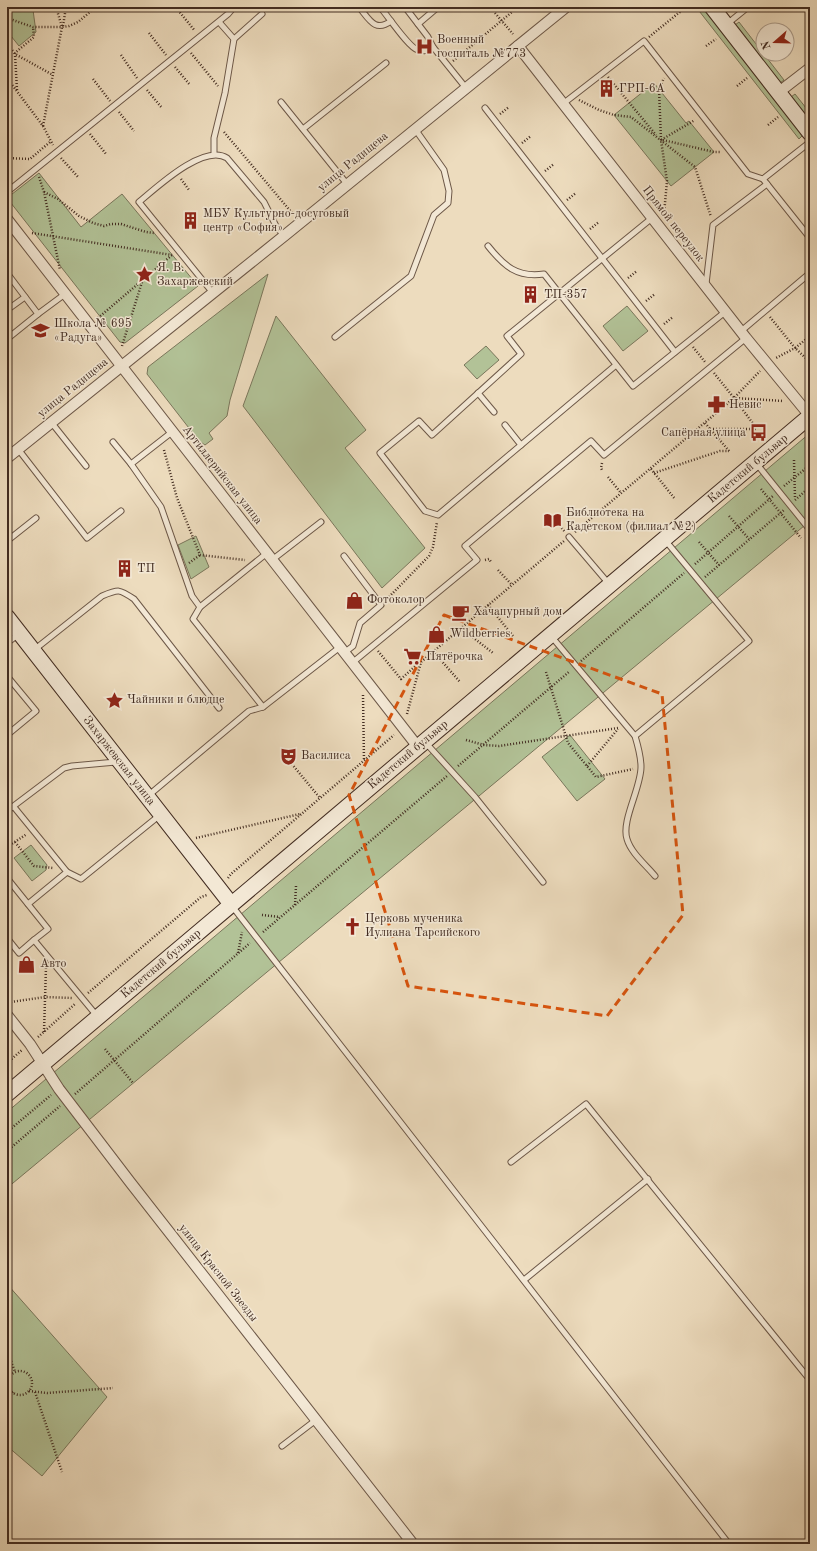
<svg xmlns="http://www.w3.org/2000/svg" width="817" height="1551" viewBox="0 0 817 1551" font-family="'Old Standard TT',serif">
<rect width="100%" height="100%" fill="#eddcbe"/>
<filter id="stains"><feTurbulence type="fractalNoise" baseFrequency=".005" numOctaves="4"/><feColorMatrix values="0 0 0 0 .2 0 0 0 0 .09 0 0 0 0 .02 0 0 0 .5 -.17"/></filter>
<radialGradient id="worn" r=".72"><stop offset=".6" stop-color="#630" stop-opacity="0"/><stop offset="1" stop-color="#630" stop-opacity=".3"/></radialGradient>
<g fill="#b2c297" stroke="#7a775c">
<path d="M7,7H31L33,10L36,32L19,46L7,31Z"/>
<path d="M696,7H703L803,135L799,139Z"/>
<path d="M739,22L784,80L780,83L735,25Z"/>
<path d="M654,83L686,123L689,121L714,152L671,186L614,115Z"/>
<path d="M795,94L810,113V122L791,97Z"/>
<path d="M39,173L81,227L122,194L198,286L125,343L120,342L7,198Z"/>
<path d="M268,274L230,400L227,416L209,433L213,439L205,445L199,441L147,374L148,367Z"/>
<path d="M627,306L648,331L623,351L603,326Z"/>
<path d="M276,316L366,430L345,448L425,548L382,588L243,406Z"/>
<path d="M486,346L499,360L477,379L464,365Z"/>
<path d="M810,433V521L7,1188V1112Z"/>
<path d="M196,536L209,567L191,579L178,545Z"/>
<path d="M570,735L605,779L577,801L542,757Z"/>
<path d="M31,845L47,865L46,870L32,881L14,858Z"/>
<path d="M7,1284L107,1397L42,1476L7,1446Z"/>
</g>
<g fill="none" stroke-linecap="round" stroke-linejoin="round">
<defs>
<g id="lane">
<path d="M359,7C369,19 375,33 391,21"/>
<path d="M380,7C388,16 409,48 418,50C424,52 428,50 433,47"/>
<path d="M405,7L428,37L433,47L466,88"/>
<path d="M219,22L234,39L262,14"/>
<path d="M418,24L438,7"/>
<path d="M727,24L748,7"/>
<path d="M281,102L347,184"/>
<path d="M564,103L644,41L748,174L763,179"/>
<path d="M485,108L675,352"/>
<path d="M303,129L386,63"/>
<path d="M810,142L763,179L810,238"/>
<path d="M214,154V138L225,93L234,39"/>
<path d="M7,192L228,14L234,7"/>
<path d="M488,246C504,266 517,278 544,274L633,386L725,312"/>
<path d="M7,273L38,314L65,294"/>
<path d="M706,284L713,225L767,184"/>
<path d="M213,293L139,202C157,187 204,143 227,158L264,202L276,226L284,236"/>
<path d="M7,310L25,297"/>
<path d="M740,332L810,273"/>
<path d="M335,337L411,276L434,215L448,203L449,191L444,170L415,129"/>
<path d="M7,339L38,314"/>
<path d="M616,365L438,515L425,511L380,453L419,421L432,435L521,354L507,336L652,218"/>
<path d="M478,393L494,412"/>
<path d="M51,422L86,466"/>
<path d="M505,425L521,445"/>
<path d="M113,442L131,464L161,507L192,596L200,607L193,619L263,707"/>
<path d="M18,449L87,538L121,511"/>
<path d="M756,463L810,530"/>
<path d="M131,464L172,432"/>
<path d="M569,537L609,584"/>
<path d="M7,541L36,518"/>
<path d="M344,556L381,605L360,623L353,646L344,653"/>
<path d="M272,560L321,522"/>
<path d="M200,607L267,553"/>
<path d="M551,636L635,736C638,746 641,756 641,767C641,788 621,821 627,839C631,853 646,865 655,876"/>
<path d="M7,643L19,634"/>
<path d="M34,650L102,596C119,589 119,589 134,599L219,708"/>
<path d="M352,663L477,560L465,546L591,441L604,455L746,338"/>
<path d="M7,676L36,711L7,735"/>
<path d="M635,736L749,641L665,540"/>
<path d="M425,742L475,797L543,882"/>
<path d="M149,795L249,711L263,707L340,647"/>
<path d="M14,807L67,872L28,904"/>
<path d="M7,811L64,768L72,766L116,762"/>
<path d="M67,872L81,879L160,815"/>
<path d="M7,878L48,929L34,940L97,1016"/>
<path d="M232,906L729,1544"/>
<path d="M7,938L19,953L34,940"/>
<path d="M511,1162L586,1104L810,1380"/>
<path d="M524,1280L648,1179"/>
<path d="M282,1446L316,1420"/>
</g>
<g id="street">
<path d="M518,46L746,338L810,416"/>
<path d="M779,92L810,68"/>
<path d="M7,219L418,747"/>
<path d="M7,458L284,236L566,7"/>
<path d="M7,1015L30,1044L59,1089L130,1182L413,1544"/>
</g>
<g id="secondary">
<path d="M712,7L810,133"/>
<path d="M7,617L231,904"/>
<path d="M7,1094L810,416"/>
</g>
</defs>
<use href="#lane" stroke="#6d5848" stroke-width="7"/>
<use href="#street" stroke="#6d5848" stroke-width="12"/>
<use href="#secondary" stroke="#422c21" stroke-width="17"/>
<g stroke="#422c21" stroke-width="2.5" stroke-dasharray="1 2" stroke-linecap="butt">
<path d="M178,10L195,31"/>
<path d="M495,13L513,34"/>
<path d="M7,18L33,27H62L69,26L78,22L96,7"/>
<path d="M63,26L66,7"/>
<path d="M149,33L166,55"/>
<path d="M649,37L686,7"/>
<path d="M471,38L475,42"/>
<path d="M7,43L15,54L53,75"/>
<path d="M706,46L716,39"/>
<path d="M191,53L218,86"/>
<path d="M121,55L137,78"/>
<path d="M453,61L518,7"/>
<path d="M175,67L190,85"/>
<path d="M608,77L656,135"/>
<path d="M7,78L43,126L53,145"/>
<path d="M93,79L110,101"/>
<path d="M737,86L747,78"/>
<path d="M17,90L15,54L16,52L34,37L33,27"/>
<path d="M147,90L162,108"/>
<path d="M579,100L599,110L614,115L631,117L695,167L711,217"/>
<path d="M119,112L134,131"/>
<path d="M500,114L509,107"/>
<path d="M768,125L778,117"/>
<path d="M43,126L62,27L56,7"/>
<path d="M224,132L292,213"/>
<path d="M90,134L106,154"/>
<path d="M661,140L659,89L664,78"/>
<path d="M663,140L714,152H721"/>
<path d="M522,143L531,136"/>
<path d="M7,158L30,159L50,142"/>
<path d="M61,158L78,177"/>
<path d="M545,171L554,164"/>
<path d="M39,177L44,192L60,270"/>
<path d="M181,179L189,190"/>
<path d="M44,192L58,199L79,216L93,223L104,226L111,224H121L146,232L154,233"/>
<path d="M567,200L576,193"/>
<path d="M664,214L667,181L661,140L695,120"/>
<path d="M590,229L599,222"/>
<path d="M32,233L172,255"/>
<path d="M628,278L637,271"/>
<path d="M646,301L655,294"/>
<path d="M770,317L795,348L776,358"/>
<path d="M98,318L172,255"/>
<path d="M664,324L673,317"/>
<path d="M810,336L795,348L810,362"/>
<path d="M122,346L142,282"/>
<path d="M693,347L705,362"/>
<path d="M714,373L734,398L760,371"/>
<path d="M734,398L757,429"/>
<path d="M705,423L730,452"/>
<path d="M710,429H757"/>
<path d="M164,450L177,498L200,555L245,560"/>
<path d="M794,460L795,498"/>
<path d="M602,463L601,468L602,470"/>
<path d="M651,469L675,499"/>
<path d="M654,473L720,451H729"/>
<path d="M608,477L621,493"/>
<path d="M784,486L810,465"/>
<path d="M761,489L801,538"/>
<path d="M795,500L810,487"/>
<path d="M729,516L749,539"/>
<path d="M556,521L565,532"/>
<path d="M575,532L734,398L784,401"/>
<path d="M699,542L719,565"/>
<path d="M485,560L489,559L491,562"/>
<path d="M189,563L200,555"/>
<path d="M695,564L773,496"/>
<path d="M498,570L512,585"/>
<path d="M705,577L784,510"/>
<path d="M387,599L429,556L433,547L437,522"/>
<path d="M488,605L513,636"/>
<path d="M461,628L493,653"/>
<path d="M378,651L401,679L420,662"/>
<path d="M433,651L460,682"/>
<path d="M581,661L684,573"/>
<path d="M546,672L568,743L596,777L633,769"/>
<path d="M363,695L364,761"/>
<path d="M407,714L421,662L564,541"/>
<path d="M466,740L484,745L499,746L618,728"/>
<path d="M286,757L320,798"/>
<path d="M458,766L570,671"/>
<path d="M587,766L618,729"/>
<path d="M196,838L300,814"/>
<path d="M15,842L34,866L53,868"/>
<path d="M7,847L27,834"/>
<path d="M228,878L231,874L394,735"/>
<path d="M295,905L296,886"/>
<path d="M262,915L280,917"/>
<path d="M263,932L447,776"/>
<path d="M238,953L242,932"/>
<path d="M88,993L201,897L207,895"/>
<path d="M11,1002L45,997L72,998"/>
<path d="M44,1032L46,967"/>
<path d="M38,1037L76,1003"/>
<path d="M105,1049L133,1083"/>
<path d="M7,1063L22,1050"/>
<path d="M75,1094L250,943"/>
<path d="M7,1132L51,1095"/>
<path d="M7,1151L60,1106"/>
<path d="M7,1350L15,1372"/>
<circle cx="20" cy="1383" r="12"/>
<path d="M29,1391L47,1393L113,1388"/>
<path d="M35,1392L62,1472"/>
<path d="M7,1400L13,1392"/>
</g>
<use href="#lane" stroke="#f3e8d5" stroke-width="5"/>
<use href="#street" stroke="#f3e8d5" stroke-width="10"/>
<use href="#secondary" stroke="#f3e8d5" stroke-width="15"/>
</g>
<path fill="none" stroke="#d7540e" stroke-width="3" stroke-dasharray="8 5" stroke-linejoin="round" d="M444,615L662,694L683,915L607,1016L408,986L349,795Z"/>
<defs>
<symbol id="hospital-bare" viewBox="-9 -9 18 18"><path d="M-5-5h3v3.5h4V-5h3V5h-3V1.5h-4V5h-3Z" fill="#8f2418" stroke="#f3e8d5" stroke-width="2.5" paint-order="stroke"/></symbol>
<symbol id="building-bare" viewBox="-9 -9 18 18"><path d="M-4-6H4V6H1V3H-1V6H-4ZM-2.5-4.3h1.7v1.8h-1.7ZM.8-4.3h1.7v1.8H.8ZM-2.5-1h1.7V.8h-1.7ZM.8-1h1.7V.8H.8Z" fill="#8f2418" stroke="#f3e8d5" stroke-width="2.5" paint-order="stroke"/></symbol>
<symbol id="sight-bare" viewBox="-9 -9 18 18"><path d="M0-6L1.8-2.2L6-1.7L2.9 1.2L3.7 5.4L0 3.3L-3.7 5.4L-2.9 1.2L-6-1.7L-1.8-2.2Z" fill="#8f2418" stroke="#f3e8d5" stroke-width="2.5" paint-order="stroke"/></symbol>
<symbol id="school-bare" viewBox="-9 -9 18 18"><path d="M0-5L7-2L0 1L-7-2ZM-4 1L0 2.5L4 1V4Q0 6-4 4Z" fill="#8f2418" stroke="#f3e8d5" stroke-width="2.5" paint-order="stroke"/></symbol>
<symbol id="pharmacy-bare" viewBox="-9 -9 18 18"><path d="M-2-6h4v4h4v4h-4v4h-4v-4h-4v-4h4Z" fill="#8f2418" stroke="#f3e8d5" stroke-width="2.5" paint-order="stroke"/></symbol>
<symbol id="bus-bare" viewBox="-9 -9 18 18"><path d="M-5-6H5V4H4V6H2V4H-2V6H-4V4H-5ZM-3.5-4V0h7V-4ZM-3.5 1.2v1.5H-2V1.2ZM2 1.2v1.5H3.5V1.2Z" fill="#8f2418" stroke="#f3e8d5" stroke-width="2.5" paint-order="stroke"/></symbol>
<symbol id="library-bare" viewBox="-9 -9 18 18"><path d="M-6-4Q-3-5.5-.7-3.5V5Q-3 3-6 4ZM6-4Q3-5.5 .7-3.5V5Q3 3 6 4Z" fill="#8f2418" stroke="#f3e8d5" stroke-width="2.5" paint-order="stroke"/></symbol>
<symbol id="shop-bare" viewBox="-9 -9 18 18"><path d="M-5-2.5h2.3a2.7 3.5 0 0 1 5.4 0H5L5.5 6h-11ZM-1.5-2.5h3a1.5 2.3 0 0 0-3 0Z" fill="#8f2418" stroke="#f3e8d5" stroke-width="2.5" paint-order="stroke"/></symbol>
<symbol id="cafe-bare" viewBox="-9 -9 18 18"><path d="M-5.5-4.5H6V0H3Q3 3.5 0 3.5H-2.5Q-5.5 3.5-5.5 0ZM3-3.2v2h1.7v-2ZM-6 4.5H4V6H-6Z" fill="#8f2418" stroke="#f3e8d5" stroke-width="2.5" paint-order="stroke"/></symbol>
<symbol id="supermarket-bare" viewBox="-9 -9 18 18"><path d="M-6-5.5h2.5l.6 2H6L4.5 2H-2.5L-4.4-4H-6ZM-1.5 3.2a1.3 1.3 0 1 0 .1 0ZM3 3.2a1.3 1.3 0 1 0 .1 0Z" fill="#8f2418" stroke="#f3e8d5" stroke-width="2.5" paint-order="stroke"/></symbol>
<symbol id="theatre-bare" viewBox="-9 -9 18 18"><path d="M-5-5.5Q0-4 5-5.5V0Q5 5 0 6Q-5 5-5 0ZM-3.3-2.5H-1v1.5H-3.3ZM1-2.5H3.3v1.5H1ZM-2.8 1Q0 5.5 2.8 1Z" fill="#8f2418" stroke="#f3e8d5" stroke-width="2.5" paint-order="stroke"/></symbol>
<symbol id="church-bare" viewBox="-9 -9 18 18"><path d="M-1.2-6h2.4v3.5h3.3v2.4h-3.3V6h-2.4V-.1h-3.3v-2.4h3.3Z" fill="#8f2418" stroke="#f3e8d5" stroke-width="2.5" paint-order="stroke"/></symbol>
</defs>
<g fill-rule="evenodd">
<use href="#hospital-bare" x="412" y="34" width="25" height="25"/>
<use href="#building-bare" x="594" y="76" width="25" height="25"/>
<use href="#building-bare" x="178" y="208" width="25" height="25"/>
<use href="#sight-bare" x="132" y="262" width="25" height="25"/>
<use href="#building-bare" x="518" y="282" width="25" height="25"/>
<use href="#school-bare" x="28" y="318" width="25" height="25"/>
<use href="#pharmacy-bare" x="704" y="392" width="25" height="25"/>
<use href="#bus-bare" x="746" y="420" width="25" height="25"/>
<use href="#library-bare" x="540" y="508" width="25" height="25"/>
<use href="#building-bare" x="112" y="556" width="25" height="25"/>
<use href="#shop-bare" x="342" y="588" width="25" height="25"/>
<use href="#cafe-bare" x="448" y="600" width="25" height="25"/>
<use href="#shop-bare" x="424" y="622" width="25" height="25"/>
<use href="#supermarket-bare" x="400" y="644" width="25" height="25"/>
<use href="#sight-bare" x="102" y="688" width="25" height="25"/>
<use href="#theatre-bare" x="276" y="744" width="25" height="25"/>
<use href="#church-bare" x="340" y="914" width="25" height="25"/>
<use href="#shop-bare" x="14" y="952" width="25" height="25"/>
</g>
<g text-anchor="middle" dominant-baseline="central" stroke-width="3" stroke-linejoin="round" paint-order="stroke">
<g font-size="12" fill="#422c21" stroke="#f3e8d5" text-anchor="start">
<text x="437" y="40">Военный<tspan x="437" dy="14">госпиталь №773</tspan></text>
<text x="619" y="89">ГРП-6А</text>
<text x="203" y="214">МБУ Культурно-досуговый<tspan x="203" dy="14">центр «София»</tspan></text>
<text x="157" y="268">Я. В.<tspan x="157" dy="14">Захаржевский</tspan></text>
<text x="544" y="295">ТП-357</text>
<text x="54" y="324">Школа № 695<tspan x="54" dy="14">«Радуга»</tspan></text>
<text x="729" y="405">Невис</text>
<text x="746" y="433" text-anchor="end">Сапёрная улица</text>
<text x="566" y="513">Библиотека на<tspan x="566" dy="14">Кадетском (филиал №2)</tspan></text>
<text x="137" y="569">ТП</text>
<text x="367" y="600">Фотоколор</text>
<text x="473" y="612">Хачапурный дом</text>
<text x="450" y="634">Wildberries</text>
<text x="426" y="657">Пятёрочка</text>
<text x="127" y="700">Чайники и блюдце</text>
<text x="301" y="756">Василиса</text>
<text x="365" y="919">Церковь мученика<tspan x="365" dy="14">Иулиана Тарсийского</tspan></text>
<text x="40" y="964">Авто</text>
</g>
<g font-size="12" fill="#422c21" stroke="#f3e8d5">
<text transform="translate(353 162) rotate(-39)">улица Радищева</text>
<text transform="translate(673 224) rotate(52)">Прямой переулок</text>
<text transform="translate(73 388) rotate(-39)">улица Радищева</text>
<text transform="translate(748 469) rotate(-40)">Кадетский бульвар</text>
<text transform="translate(222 475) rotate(52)">Артиллерийская улица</text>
<text transform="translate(408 755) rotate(-40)">Кадетский бульвар</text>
<text transform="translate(119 761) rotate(52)">Захаржевская улица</text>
<text transform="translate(161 964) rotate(-40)">Кадетский бульвар</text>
<text transform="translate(218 1273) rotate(52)">улица Красной Звезды</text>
</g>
</g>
<rect width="817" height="1551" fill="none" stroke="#eddcbe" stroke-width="24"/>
<rect x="8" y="8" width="801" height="1535" fill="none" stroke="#422c21" stroke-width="2"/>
<rect x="12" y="12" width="793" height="1527" fill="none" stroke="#422c21"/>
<g transform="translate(775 42) rotate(250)"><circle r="19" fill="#f3e8d5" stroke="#ac9d8d"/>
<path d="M0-3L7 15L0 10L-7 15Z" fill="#8f2418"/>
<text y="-6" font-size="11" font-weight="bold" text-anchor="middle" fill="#422c21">N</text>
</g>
<rect width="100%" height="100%" filter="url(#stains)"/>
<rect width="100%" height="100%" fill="url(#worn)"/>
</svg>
